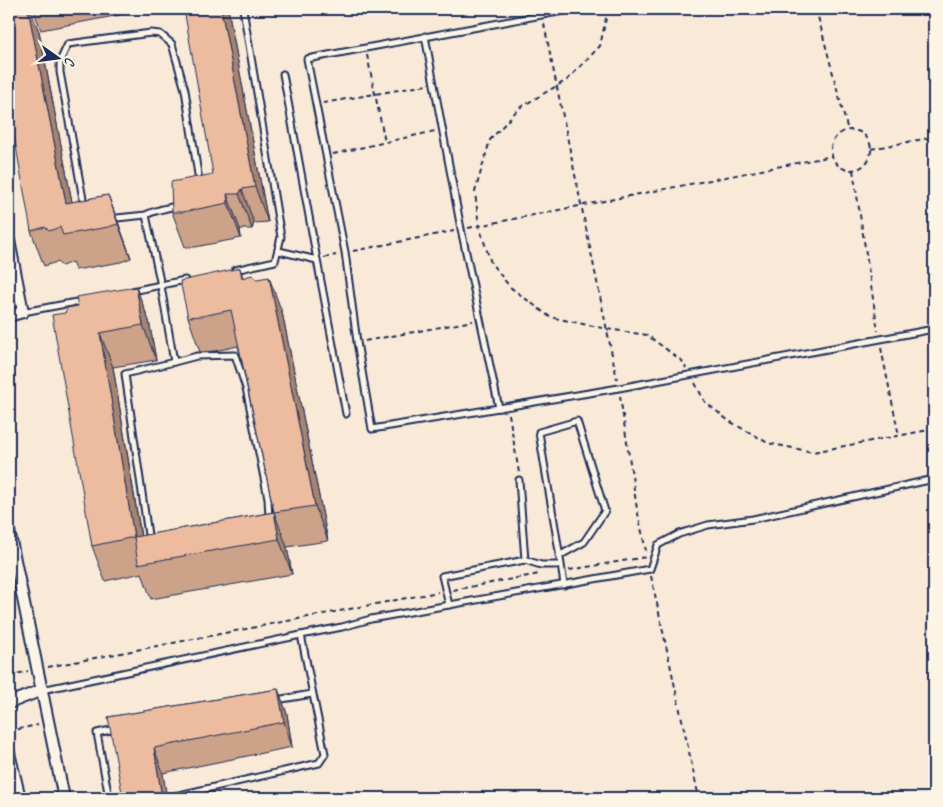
<svg xmlns="http://www.w3.org/2000/svg" width="943" height="807" viewBox="0 0 943 807" font-family="Caveat,sans-serif">
<rect width="100%" height="100%" fill="#f9ead7"/>
<filter id="ink" filterUnits="userSpaceOnUse"><feTurbulence type="fractalNoise" baseFrequency=".02" numOctaves="2"/><feDisplacementMap in="SourceGraphic" scale="10" xChannelSelector="R" yChannelSelector="G"/><feConvolveMatrix kernelMatrix="1 2 1 2 8 2 1 2 1" color-interpolation-filters="sRGB"/></filter>
<g filter="url(#ink)">
<g fill="none" stroke-linecap="round" stroke-linejoin="round">
<defs>
<g id="service">
<path d="M574,9L307,59L345,252L357,342L372,429L619,388L934,329"/>
<path d="M151,33L160,34L172,44L185,90L199,181C195,212 167,203 146,215L88,221L83,199L60,72V61L68,44Z"/>
<path d="M425,36L461,229L499,408"/>
<path d="M283,74L317,260"/>
<path d="M146,215L161,286L174,362L125,374L148,535L153,539"/>
<path d="M279,251L317,260L346,414"/>
<path d="M235,270L275,261L281,237L243,9"/>
<path d="M132,291L185,280"/>
<path d="M23,312L82,301"/>
<path d="M174,362L197,356L235,355L246,388L268,498L269,518"/>
<path d="M559,556L584,542L605,511L577,421L539,432C547,483 557,534 564,585"/>
<path d="M525,560L541,565H560"/>
<path d="M449,605L442,576L525,560L519,480"/>
<path d="M42,690L301,635L342,627L371,619L650,569L658,545L679,534L708,525L753,519L934,479"/>
<path d="M276,700L312,694"/>
<path d="M109,798L97,733L115,729"/>
<path d="M176,798L175,796L319,763L325,754L301,635"/>
</g>
<g id="minor">
<path d="M9,240L23,312L9,316"/>
<path d="M9,531L64,798"/>
<path d="M9,703L42,690"/>
<path d="M9,753L20,798"/>
</g>
</defs>
<use href="#service" stroke="#1b2f5e" stroke-width="9"/>
<use href="#minor" stroke="#1b2f5e" stroke-width="14"/>
<g stroke="#1b2f5e" stroke-width="2" stroke-dasharray="5 4" stroke-linecap="butt">
<path d="M608,9L600,46L567,80L519,108L490,140L475,192L479,226L491,263L510,287L550,317L607,329L647,335L682,361L686,368"/>
<path d="M816,9L848,131"/>
<path d="M544,24L617,379"/>
<path d="M367,55L385,142"/>
<path d="M323,103L427,85"/>
<circle cx="851" cy="150" r="20"/>
<path d="M871,149L934,137"/>
<path d="M333,154L435,131"/>
<path d="M853,170L878,331"/>
<path d="M468,228L832,156"/>
<path d="M353,251L454,231"/>
<path d="M324,258L336,255"/>
<path d="M365,341L473,321"/>
<path d="M881,348L899,436"/>
<path d="M695,383L705,402L729,421L768,443L813,452L934,429"/>
<path d="M620,396L637,509L646,551"/>
<path d="M509,414L519,473"/>
<path d="M569,570L646,557"/>
<path d="M651,576L699,798"/>
<path d="M453,590L539,574"/>
<path d="M48,667L438,592"/>
<path d="M9,676L28,671"/>
<path d="M9,731L38,725"/>
</g>
<use href="#service" stroke="#fcf5e5" stroke-width="5"/>
<use href="#minor" stroke="#fcf5e5" stroke-width="10"/>
</g>
<g fill="#cca288" stroke="#1b2f5e">
<path d="M33,9H151L41,30Z"/>
<path d="M228,9L268,222L254,223L252,229H240L241,238L195,247H185L172,212L213,174Z"/>
<path d="M39,31L72,202L108,195L131,258L121,262L75,270L72,262L62,266L57,262L44,266L31,231Z"/>
<path d="M240,268L243,277L282,312L328,541L287,547L292,574L151,599L142,573L105,581L92,546L65,313L78,306L136,287L149,321L156,360L113,367L141,536L274,512L238,346L215,351L200,352L188,317Z"/>
<path d="M278,689L287,714L292,747L163,773L108,717Z"/>
</g>
<g fill="#a6846f" stroke="#1b2f5e">
<path d="M28,9H30L39,31L78,233L66,203Z"/>
<path d="M221,9H228L268,222L255,187Z"/>
<path d="M242,189L254,223L252,229L239,194Z"/>
<path d="M227,194L240,229L241,238L228,203Z"/>
<path d="M108,195L121,230L131,258L118,224Z"/>
<path d="M269,277L282,312L328,541L315,506Z"/>
<path d="M136,287L149,321L156,360L143,325Z"/>
<path d="M100,333L113,367L145,563L134,537Z"/>
<path d="M274,512L287,547L292,574L279,539Z"/>
<path d="M278,689L287,714L292,747L284,722Z"/>
<path d="M154,748L163,773L167,798H162Z"/>
</g>
<g fill="#edbc9e" stroke="#1b2f5e">
<path d="M9,9H28L66,203L108,195L118,224L108,227L63,235L60,227L49,231L45,227L31,231L9,107Z"/>
<path d="M184,9H221L255,187L242,189L239,194H227L228,203L183,212H172L171,182L213,174Z"/>
<path d="M240,268L242,278L252,275L257,279L269,277L315,506L274,512L231,310L202,316L188,317L180,281Z"/>
<path d="M136,287L143,325L100,333L134,537L92,546L52,315L65,313L67,308L78,306L76,297Z"/>
<path d="M274,512L279,539L138,564L134,537Z"/>
<path d="M278,689L284,722L154,748L162,798H123L108,717Z"/>
</g>
</g>
<rect width="943" height="807" fill="none" stroke="#fcf5e5" stroke-width="30"/>
<rect x="15" y="15" width="913" height="777" fill="none" stroke="#1b2f5e" stroke-width="2" filter="url(#ink)"/>
<g transform="translate(58 58) rotate(104)" stroke="#fcf5e5" stroke-width="4" paint-order="stroke">
<path d="M0-4L9 19L0 12L-9 19Z" fill="#1b2f5e"/>
<text y="-8" font-size="14" font-weight="bold" text-anchor="middle" fill="#1b2f5e">С</text>
</g>
</svg>
